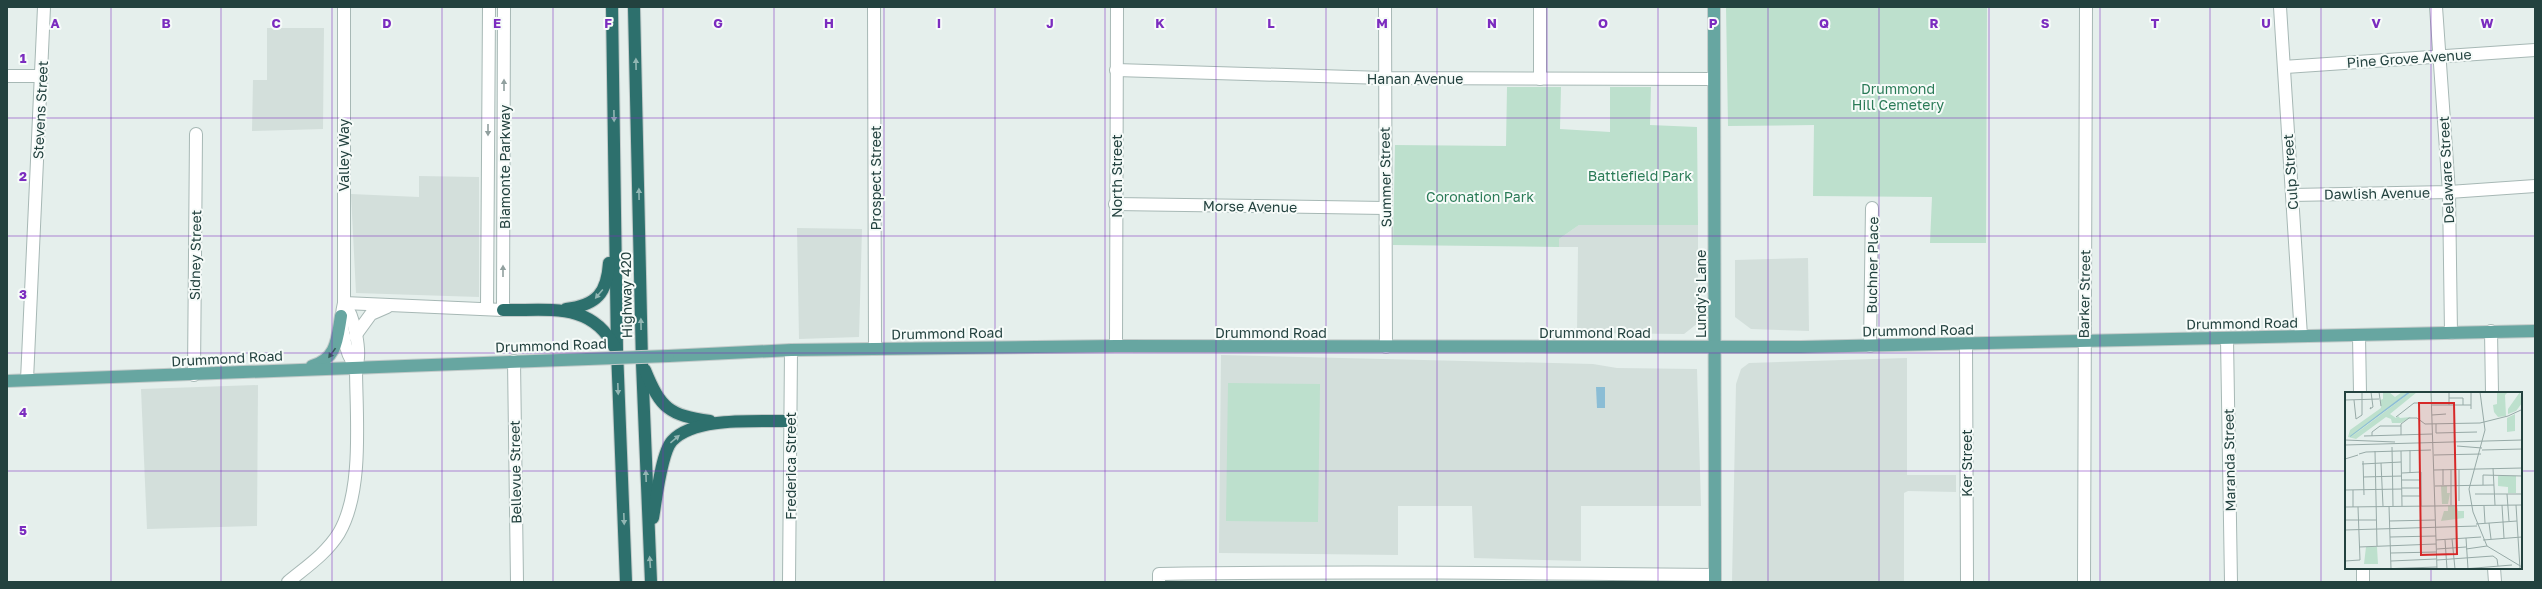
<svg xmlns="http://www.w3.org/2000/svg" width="2542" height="589" viewBox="0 0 2542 589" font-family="'Golos Text',sans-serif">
<rect width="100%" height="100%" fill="#e5efec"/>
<g fill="#d3dfdb">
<path d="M267,28H324L323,129L252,131L253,80H267Z"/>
<path d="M419,176L479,177V297L356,293L351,194L419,197Z"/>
<path d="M1579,225H1698V323L1684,334L1577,333L1578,247H1559V239Z"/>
<path d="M797,228L862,229L859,337L799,339Z"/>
<path d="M1808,258L1809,331L1751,329L1735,317V260Z"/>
<path d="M1221,355L1593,364L1617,368L1697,369L1701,506H1581V561L1474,558L1472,506H1398V555L1219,553Z"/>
<path d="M1907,358V475H1956V492L1908,491L1904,493V582H1732L1736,384L1741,369L1749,363Z"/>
<path d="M258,385L257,526L147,529L141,389Z"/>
</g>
<g fill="#bde0cd">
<path d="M1726,7H1987L1986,243H1930L1932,197L1813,196L1814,125L1728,126Z"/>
<path d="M1507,87H1561L1560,129L1610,132V87H1651L1650,125L1697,127L1698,225H1579L1559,239V247L1393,245L1395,145L1506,146Z"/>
<path d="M1228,383L1320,384L1318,522L1226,521Z"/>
</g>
<path fill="#8bbdd5" d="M1596,387H1605V408H1597Z"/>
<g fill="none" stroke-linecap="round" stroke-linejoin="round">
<defs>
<g id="minor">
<path d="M344,7V303C339,320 344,353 356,367"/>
<path d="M874,7L875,349"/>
<path d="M1385,7L1386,347"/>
<path d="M2280,7L2301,336"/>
<path d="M2436,7L2449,192L2451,333"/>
<path d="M2284,67L2535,50"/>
<path d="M1116,70L1384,78L1713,79"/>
<path d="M7,76H42"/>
<path d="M1540,79V7"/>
<path d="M2292,195L2449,192L2535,186"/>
<path d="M1115,204L1385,208"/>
<path d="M344,303L503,310L504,7"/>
<path d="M487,309L489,7"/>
<path d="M2491,331L2492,393"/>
<path d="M355,336L371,314L387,307"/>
<path d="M2359,336L2360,393"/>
<path d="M2227,339L2231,582"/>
<path d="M1966,344L1967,582"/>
<path d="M1116,346L1117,7"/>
<path d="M1870,346L1872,208"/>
<path d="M514,361L517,582"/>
<path d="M194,375L196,134"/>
<path d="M27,380L44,7"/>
<path d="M2363,568V582"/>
<path d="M2494,568L2495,582"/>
<path d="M288,582C306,567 326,554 339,533C364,490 356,415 356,367C362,353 354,315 344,303"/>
<path d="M789,582L791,350"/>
<path d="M1159,582V574C1345,571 1530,573 1715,575"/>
<path d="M2084,582L2086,7"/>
</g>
<g id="major">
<path d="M1714,7L1715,582"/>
<path d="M668,356L791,350L1116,346L1801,347L2535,331"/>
<path d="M312,366C337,359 337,339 341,316"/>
<path d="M7,381L588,359"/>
</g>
<g id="highway">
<path d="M612,7L617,350L626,582"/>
<path d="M634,7L642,363L651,582"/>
<path d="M566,309C597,305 607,293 609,263"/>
<path d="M503,310C548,311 592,301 615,348"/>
<path d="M645,370C661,409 669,415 710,421"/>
<path d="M653,518C656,502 661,453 672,441C695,416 757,422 790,421"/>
</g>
</defs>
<use href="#minor" stroke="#a7b8b5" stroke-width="14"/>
<use href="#major" stroke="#c1cac9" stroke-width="14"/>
<use href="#highway" stroke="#c1cac9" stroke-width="14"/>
<use href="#minor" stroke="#fff" stroke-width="12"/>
<use href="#major" stroke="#67a6a1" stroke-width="12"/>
<use href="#highway" stroke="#2d706d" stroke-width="12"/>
<defs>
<path id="major-bridge" d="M588,359L668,356"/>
</defs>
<use href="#major-bridge" stroke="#c1cac9" stroke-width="14" stroke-linecap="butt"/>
<use href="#major-bridge" stroke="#67a6a1" stroke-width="12"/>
</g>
<defs><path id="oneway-solid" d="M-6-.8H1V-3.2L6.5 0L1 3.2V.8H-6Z"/></defs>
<g fill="#92b6b3">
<use href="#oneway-solid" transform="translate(636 64) rotate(-91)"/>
<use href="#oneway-solid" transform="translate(614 116) rotate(89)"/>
<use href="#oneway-solid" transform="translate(639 194) rotate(-91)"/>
<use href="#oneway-solid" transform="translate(599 294) rotate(130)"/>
<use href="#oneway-solid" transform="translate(641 324) rotate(-91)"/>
<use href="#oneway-solid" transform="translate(618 389) rotate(88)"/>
<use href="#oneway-solid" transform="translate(675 439) rotate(-40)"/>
<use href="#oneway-solid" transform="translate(646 476) rotate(-92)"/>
<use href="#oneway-solid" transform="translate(624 519) rotate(88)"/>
<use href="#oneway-solid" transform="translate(650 562) rotate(-94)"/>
</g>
<g fill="#91a09f">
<use href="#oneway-solid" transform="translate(504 85) rotate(-90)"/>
<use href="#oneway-solid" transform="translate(488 130) rotate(90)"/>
<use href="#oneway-solid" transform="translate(503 271) rotate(-90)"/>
</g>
<use fill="#345b58" href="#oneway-solid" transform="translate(332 353) rotate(126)"/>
<path fill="none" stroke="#7b2cbf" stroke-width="1" stroke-opacity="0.55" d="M111,7V582M221,7V582M332,7V582M442,7V582M553,7V582M663,7V582M774,7V582M884,7V582M995,7V582M1105,7V582M1216,7V582M1326,7V582M1437,7V582M1547,7V582M1658,7V582M1768,7V582M1879,7V582M1989,7V582M2100,7V582M2210,7V582M2321,7V582M2431,7V393M7,118H2535M7,236H2535M7,353H2535M7,471H2346M2521,471H2535M2431,568V582"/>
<g text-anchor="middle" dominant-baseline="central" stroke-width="4" stroke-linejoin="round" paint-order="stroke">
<g font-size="14" fill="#23423f" stroke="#f6fbf9">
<text transform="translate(2409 58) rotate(-4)">Pine Grove Avenue</text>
<text x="1415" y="78">Hanan Avenue</text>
<text transform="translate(40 110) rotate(-87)">Stevens Street</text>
<text transform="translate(343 155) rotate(-90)">Valley Way</text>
<text transform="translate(504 167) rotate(-90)">Biamonte Parkway</text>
<text transform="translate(2446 170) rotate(-93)">Delaware Street</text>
<text transform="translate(2290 172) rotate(-94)">Culp Street</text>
<text transform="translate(1116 176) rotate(-90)">North Street</text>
<text transform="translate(1385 177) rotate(-91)">Summer Street</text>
<text transform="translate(875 178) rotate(-90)">Prospect Street</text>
<text transform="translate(2377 193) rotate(-1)">Dawlish Avenue</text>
<text transform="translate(1250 206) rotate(1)">Morse Avenue</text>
<text transform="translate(195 255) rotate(-89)">Sidney Street</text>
<text transform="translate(1872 265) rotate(-89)">Buchner Place</text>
<text transform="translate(1700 294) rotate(-90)">Lundy's Lane</text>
<text transform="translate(2084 294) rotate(-89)">Barker Street</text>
<text transform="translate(626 295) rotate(-91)">Highway 420</text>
<text transform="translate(2242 323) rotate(-1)">Drummond Road</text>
<text transform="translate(1918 330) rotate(-1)">Drummond Road</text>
<text x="1271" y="332">Drummond Road</text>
<text x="1595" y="332">Drummond Road</text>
<text transform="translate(947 333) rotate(-1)">Drummond Road</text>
<text transform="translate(551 345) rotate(-2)">Drummond Road</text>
<text transform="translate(227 358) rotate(-3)">Drummond Road</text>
<text transform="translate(2229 460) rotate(-91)">Maranda Street</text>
<text transform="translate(1966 463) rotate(-90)">Ker Street</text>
<text transform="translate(790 466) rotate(-90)">Frederica Street</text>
<text transform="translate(515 472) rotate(-91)">Bellevue Street</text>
</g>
<g font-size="14" fill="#2a7b57" stroke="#f6fbf9">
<text x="1898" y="88">Drummond<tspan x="1898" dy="16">Hill Cemetery</tspan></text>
<text x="1640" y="175">Battlefield Park</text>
<text x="1480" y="196">Coronation Park</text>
</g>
</g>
<g transform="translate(2345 392)">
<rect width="177" height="177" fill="#e5efec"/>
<path d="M38,0H44L50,5L57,0H63L6,45L66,0H72L45,22L51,26L53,24L55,26L66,25L56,31H47L46,27L41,25L11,47L3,45L5,38L36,16L35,8L38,7ZM152,0H163L160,3L161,24L153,25L149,20L148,13L152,12ZM175,0L177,11L171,19L163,22V17ZM170,22V39L162,40V26ZM153,84H171V101H163V95L153,94ZM96,94H102V101H105L103,112H97ZM103,114H112L113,119H119V126L96,129L99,119H103ZM21,155H32L33,172H19Z" fill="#bde0cd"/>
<path d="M63,0H66L5,45V44Z" fill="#8bbdd5"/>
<path fill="none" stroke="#97aaa7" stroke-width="1" d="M26,0L28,15L25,17L26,15M34,0L36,14M86,0L92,177M104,0V13M126,0V17M135,0L140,38L124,97L128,120L142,154L177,175M104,6H118V13M0,8L34,7M9,8L11,27L17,23V0M87,13H126M87,23L101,22M51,25L69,11H86M91,32V41L132,40M56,43V32L64,26H72L80,32L135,31L163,24L176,18M19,44L87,42M27,44V40L35,34H56M0,48L50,50M0,53L177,48M112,54L137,56M47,55L48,114M65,58V81M137,58L177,57M30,59L32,154M56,59L57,114M14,62L21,60L86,58M89,63L136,62M0,67L13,63M18,69L19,103M36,71L38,114M17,72L56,70M148,76L150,113M98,77V93M106,77V113M89,78L177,76M57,81L76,80V114M18,85L57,84M57,88H76M138,93V83L177,84M90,94L149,93M57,96H76M0,98L57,97M8,98V115M130,102H177M162,102L164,129M57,104H76M114,109V77M157,113L159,146M171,113L175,177M44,114L46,177M139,114L140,131M0,115L177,113M0,128H31M44,129L90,128M144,131L146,147M131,132L172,129M0,138L132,134M45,145L91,144M121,146L123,177M107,147L110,177M91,148L136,145M100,148L102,177M138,148L177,145M14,155L91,152M92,157L121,155M121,157L142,154M46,161L91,160M148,164L152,167L153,174M92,168L148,164M0,169L15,168L13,115M46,169L91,167M35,177L92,175M118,177L167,173"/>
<path fill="#d62828" fill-opacity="0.15" stroke="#d62828" stroke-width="2" d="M74,11H109L112,162L76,163Z"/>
<rect width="177" height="177" fill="none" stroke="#23423f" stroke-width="2"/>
</g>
<g font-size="13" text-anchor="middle" font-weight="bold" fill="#7b2cbf" stroke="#f6fbf9" stroke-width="4" stroke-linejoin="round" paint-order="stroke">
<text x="55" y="28">A</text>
<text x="166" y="28">B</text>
<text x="276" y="28">C</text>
<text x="387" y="28">D</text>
<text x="497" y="28">E</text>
<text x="608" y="28">F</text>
<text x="718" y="28">G</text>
<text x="829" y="28">H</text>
<text x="939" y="28">I</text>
<text x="1050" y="28">J</text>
<text x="1160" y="28">K</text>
<text x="1271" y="28">L</text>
<text x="1382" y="28">M</text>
<text x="1492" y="28">N</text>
<text x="1603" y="28">O</text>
<text x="1713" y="28">P</text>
<text x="1824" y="28">Q</text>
<text x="1934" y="28">R</text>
<text x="2045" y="28">S</text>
<text x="2155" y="28">T</text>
<text x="2266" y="28">U</text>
<text x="2376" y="28">V</text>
<text x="2487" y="28">W</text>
<text x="23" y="63">1</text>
<text x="23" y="181">2</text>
<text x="23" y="299">3</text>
<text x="23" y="417">4</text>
<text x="23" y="535">5</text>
</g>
<rect width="2542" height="589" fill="none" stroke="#23423f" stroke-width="16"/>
</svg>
